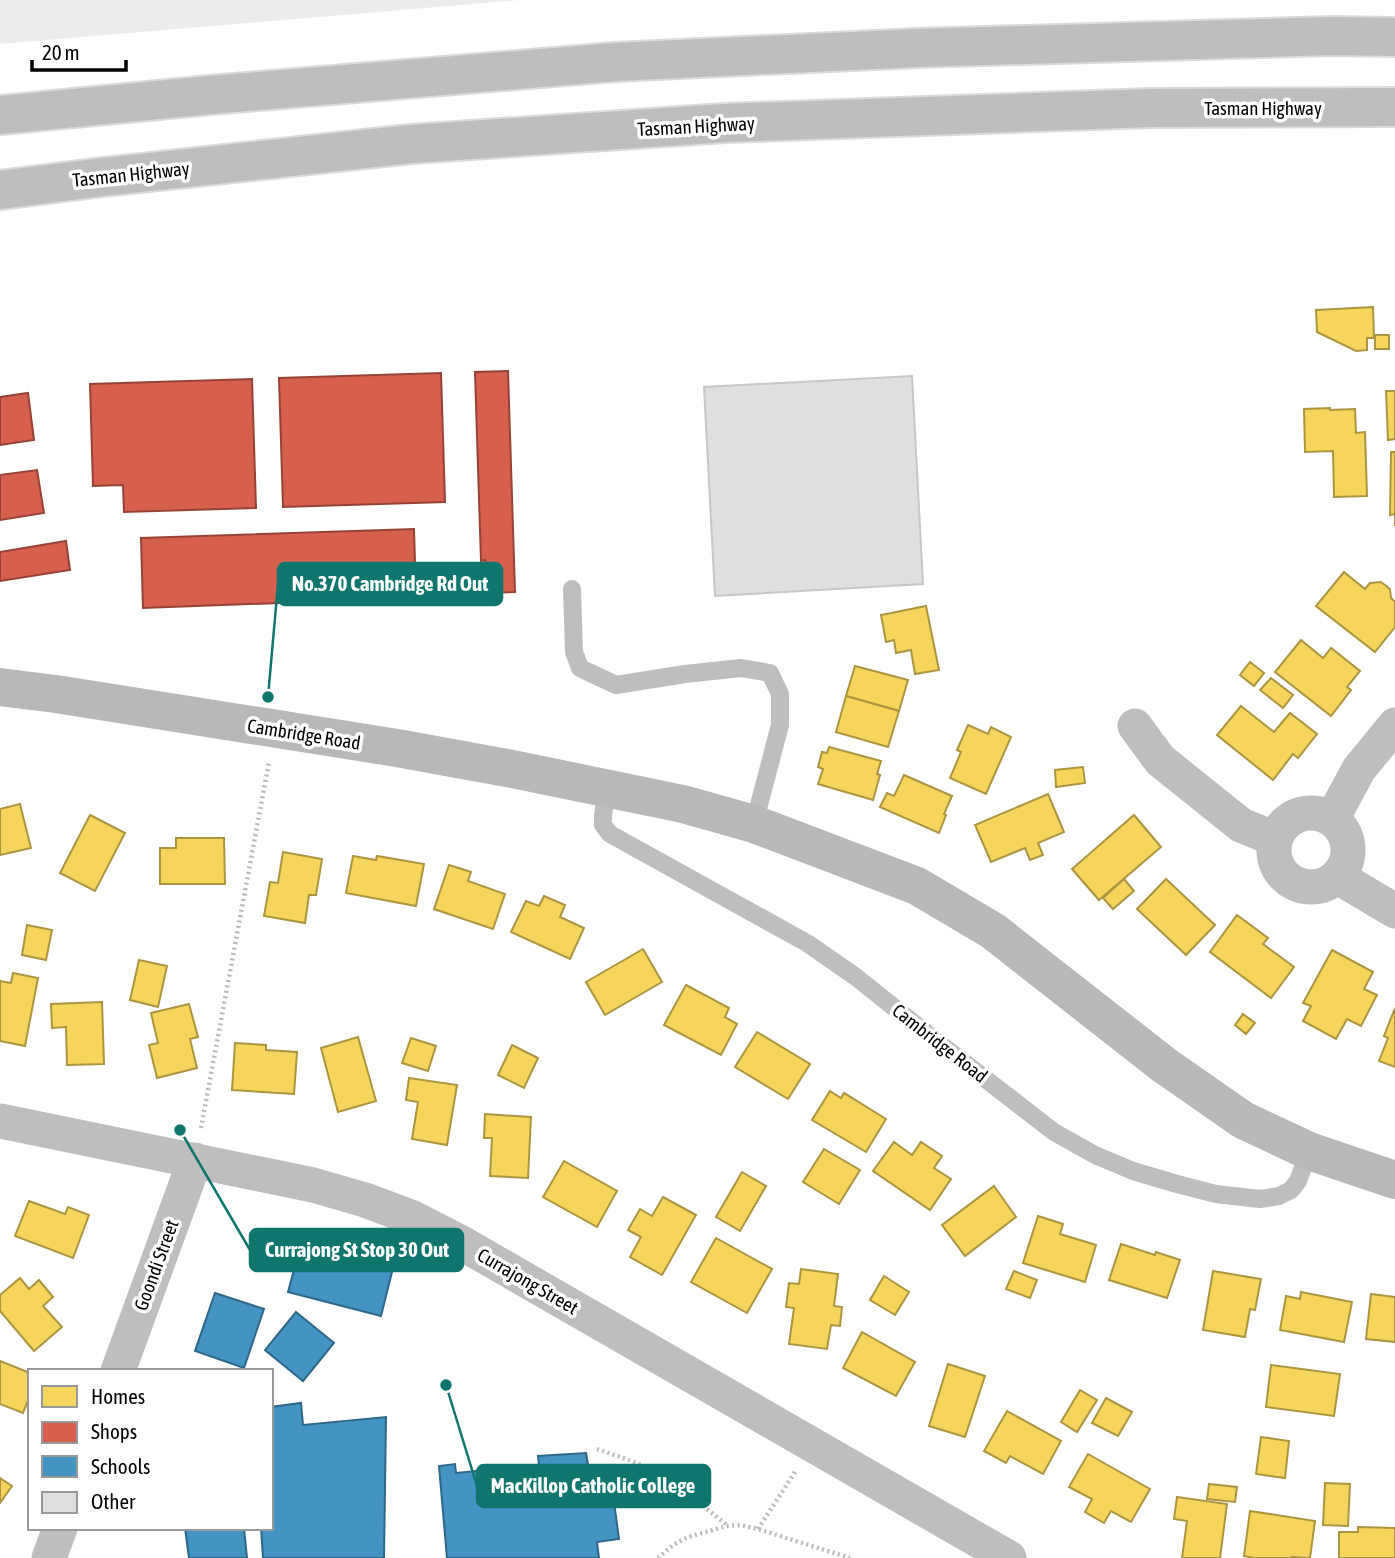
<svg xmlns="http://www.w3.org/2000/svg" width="1395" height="1558" viewBox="0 0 1395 1558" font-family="'Asap Condensed',sans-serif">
<rect width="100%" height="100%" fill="#fff"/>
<path fill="#ececec" d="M0,0H519L0,44Z"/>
<g fill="#f6d55c" stroke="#ac9540" stroke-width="2">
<path d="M1373,307L1374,338H1367V350L1356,351L1317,332L1316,310Z"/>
<rect x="1375" y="335" width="14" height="14"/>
<path d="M1386,391H1395V439L1388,440Z"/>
<path d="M1330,408V410L1355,409L1356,433L1365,432L1367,496L1334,497L1333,451L1305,452L1304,409Z"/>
<path d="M1391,452H1395V526V514L1390,515Z"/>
<path d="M1344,572L1365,589L1370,583L1381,582L1390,589L1391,598L1395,602V627L1375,652L1316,606Z"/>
<path d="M926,606L939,670L915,674L911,650L896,653L894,640L886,642L881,615Z"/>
<path d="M1301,640L1323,658L1331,648L1360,671L1347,687L1351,690L1331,716L1275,672Z"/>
<path d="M1250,662L1264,673L1254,686L1240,675Z"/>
<path d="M855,666L908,680L899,711L846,696Z"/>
<path d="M1271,678L1293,695L1283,708L1260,690Z"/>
<path d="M846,696L899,711L888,747L836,732Z"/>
<path d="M1241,706L1274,732L1290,713L1317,734L1298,758L1293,754L1273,780L1217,735Z"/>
<path d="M968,725L988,734L991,727L1011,737L986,794L950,778L961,752L957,750Z"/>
<path d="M829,747L881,761L877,774L880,775L873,800L818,784L823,769L818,767L822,752L827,753Z"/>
<path d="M1083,767L1085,783L1056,787L1055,770Z"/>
<path d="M904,775L952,796L944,814L946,815L939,833L880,807L887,793L894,796Z"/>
<path d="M1048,794L1064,832L1038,843L1043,855L1030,860L1025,848L991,862L975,825Z"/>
<path d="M20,804L31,848L0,855V809Z"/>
<path d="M90,815L125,833L95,891L60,873Z"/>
<path d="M1134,815L1161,847L1099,900L1072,869Z"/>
<path d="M176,838H224L225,884H160V848H176Z"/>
<path d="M283,852L322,859L316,895H309L305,923L264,916L270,882L278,883Z"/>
<path d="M353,856L376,860L377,856L424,864L416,906L346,893Z"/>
<path d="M449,865L471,872L468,881L505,894L493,929L434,909Z"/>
<path d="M1124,879L1134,891L1113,909L1103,898Z"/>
<path d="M1166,879L1215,925L1186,955L1137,909Z"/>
<path d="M544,896L565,905L560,917L584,928L570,959L511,932L526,901L539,906Z"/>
<path d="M1237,915L1268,938L1263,944L1294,967L1271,998L1210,952Z"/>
<path d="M27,925L52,930L46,960L22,955Z"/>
<path d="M643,949L662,982L605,1015L586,982Z"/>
<path d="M1332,950L1373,972L1364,989L1377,995L1361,1026L1347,1019L1336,1039L1303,1021L1311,1006L1303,1003Z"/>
<path d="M139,960L167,966L158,1007L130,1000Z"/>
<path d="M13,973L38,978L25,1046L0,1041V981L11,983Z"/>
<path d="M686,985L729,1008L725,1017L737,1024L721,1055L664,1025Z"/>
<path d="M102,1002L104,1064L67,1065L66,1027L52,1028L51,1004Z"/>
<path d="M189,1004L198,1037L190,1039L197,1068L157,1078L149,1045L158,1043L151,1013Z"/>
<path d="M1395,1008V1067L1379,1061L1388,1038L1384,1036Z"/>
<path d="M1243,1014L1255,1023L1246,1034L1235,1025Z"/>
<path d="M757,1032L810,1064L788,1099L735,1067Z"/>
<path d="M358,1037L376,1101L338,1112L321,1048Z"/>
<path d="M411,1038L436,1046L428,1071L402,1063Z"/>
<path d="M235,1043L266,1045V1050L297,1052L294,1094L232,1090Z"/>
<path d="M512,1045L538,1058L524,1088L498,1075Z"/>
<path d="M409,1078L457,1085L447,1145L412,1139L418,1102L406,1100Z"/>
<path d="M830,1091L841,1098L844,1093L886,1119L866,1152L812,1120Z"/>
<path d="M485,1114L531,1117L528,1178L490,1176L492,1138H484Z"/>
<path d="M894,1142L912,1155L921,1142L942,1156L934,1168L951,1179L930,1210L873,1171Z"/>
<path d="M824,1149L860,1170L839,1204L803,1182Z"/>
<path d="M564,1161L617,1191L597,1227L543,1197Z"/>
<path d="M742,1172L766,1186L740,1231L716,1217Z"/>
<path d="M994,1186L1016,1217L965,1256L942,1225Z"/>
<path d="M663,1197L696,1215L662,1275L630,1257L641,1237L628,1230L640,1209L652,1216Z"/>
<path d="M29,1201L65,1214L68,1207L89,1215L73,1258L15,1236Z"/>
<path d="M1038,1216L1063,1224L1060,1234L1096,1245L1085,1282L1023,1263Z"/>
<path d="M716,1238L772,1269L747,1313L691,1282Z"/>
<path d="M1121,1244L1155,1255L1156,1252L1180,1260L1167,1298L1109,1280Z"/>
<path d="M801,1269L838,1274L834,1306L842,1307L840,1326L831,1325L827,1349L789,1344L794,1308L786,1307L789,1283L799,1284Z"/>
<path d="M1014,1271L1037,1280L1030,1298L1006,1289Z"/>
<path d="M1213,1271L1261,1279L1255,1310L1250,1309L1245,1337L1203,1330Z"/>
<path d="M884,1276L909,1292L895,1315L870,1300Z"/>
<path d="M20,1278L29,1289L39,1280L53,1297L43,1306L62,1327L34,1351L0,1311V1295Z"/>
<path d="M1301,1292L1352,1302L1344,1342L1280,1330L1286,1296L1300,1299Z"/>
<path d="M1371,1294L1395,1297V1342L1366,1339Z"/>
<path d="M862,1332L915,1362L896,1396L843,1368Z"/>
<path d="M0,1361L30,1373V1396L23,1413L0,1404Z"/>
<path d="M948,1364L985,1376L965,1437L929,1426Z"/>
<path d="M1271,1365L1340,1374L1334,1416L1266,1407Z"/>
<path d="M1080,1390L1097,1400L1077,1432L1061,1422Z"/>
<path d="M1106,1398L1132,1412L1118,1436L1092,1423Z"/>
<path d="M1007,1411L1061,1441L1043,1474L1010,1456L1006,1463L984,1451Z"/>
<path d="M1261,1437L1289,1441L1285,1478L1256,1474Z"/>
<path d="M1088,1454L1150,1489L1131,1522L1111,1511L1104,1523L1085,1512L1092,1499L1069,1487Z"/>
<path d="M0,1478L12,1486L0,1503Z"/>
<path d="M1325,1483L1350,1484L1348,1526L1323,1525Z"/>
<path d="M1209,1484L1237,1487L1235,1502L1207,1499Z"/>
<path d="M1177,1497L1227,1504L1220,1558H1182L1187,1521L1174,1519Z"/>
<path d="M1250,1511L1315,1521L1310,1558L1292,1557V1558H1254L1244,1556Z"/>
<path d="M1358,1527L1395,1528V1558H1339V1532H1358Z"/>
</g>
<g fill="#d6604d" stroke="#964336" stroke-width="2">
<path d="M508,371L515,592L486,593L485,560L481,561L475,372Z"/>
<path d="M441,373L445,502L283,507L279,378Z"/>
<path d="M252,379L256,508L124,512L123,485L93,486L90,384Z"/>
<path d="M28,393L34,440L0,445V397Z"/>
<path d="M37,470L44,513L0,520V475Z"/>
<path d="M414,529L416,598L143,608L141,538Z"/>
<path d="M66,541L70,570L0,581V552Z"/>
</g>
<g fill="#4393c3" stroke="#2f6788" stroke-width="2">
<path d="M303,1236L395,1260L381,1316L288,1292Z"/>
<path d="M215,1293L264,1309L244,1368L195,1351Z"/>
<path d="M296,1312L334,1343L303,1381L265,1350Z"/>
<path d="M301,1403L303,1425L386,1417L384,1558H263L261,1528H271V1407Z"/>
<path d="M586,1453L592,1488L612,1487L619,1539L597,1542L599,1558H447L439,1466L455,1464L456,1473L539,1465L538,1456Z"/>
<path d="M185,1528H244L247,1558H189Z"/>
</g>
<path fill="#dfdfdf" stroke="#c7c7c7" stroke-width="2" d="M912,376L923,584L715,596L704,387Z"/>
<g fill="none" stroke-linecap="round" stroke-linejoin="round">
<defs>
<g id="highway">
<path d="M0,115L210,95L615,62L917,48L1333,36L1395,37"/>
<path d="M0,190L103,177L411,144L725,123L1151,108L1395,107"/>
</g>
</defs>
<use href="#highway" stroke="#dbdbdb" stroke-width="42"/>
<g stroke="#b9b9b9" stroke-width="4.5" stroke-dasharray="2 3.5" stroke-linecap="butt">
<path d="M201,1128L269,762"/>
<path d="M597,1449C617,1456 638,1462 657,1473C682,1488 704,1507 727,1525"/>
<path d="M758,1529L795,1472"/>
<path d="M658,1558L673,1545L688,1537L727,1526L740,1525L758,1529L850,1558"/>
</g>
<g stroke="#bebebe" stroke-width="18">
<path d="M572,589L574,652L580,668L616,685L685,674L741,668L770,673L780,694V725L754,824"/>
<path d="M607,789L603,815V825L610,834L807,943L856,977L931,1037L1054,1132L1095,1155L1133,1171L1177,1184L1216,1194L1260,1199L1279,1196L1291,1190L1298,1181L1309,1151"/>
</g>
<g stroke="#bebebe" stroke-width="35">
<path d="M1135,726L1160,760L1241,825L1275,839"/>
<circle cx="1311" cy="850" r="37"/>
<path d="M1332,819L1359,769L1395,725"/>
<path d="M1338,877L1395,911"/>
<path d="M0,1121L313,1185L365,1200L413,1218L458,1241L1009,1558"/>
<path d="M118,1371L195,1160"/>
<path d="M49,1558L60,1528"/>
</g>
<path stroke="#b8b8b8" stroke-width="38" d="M0,687L56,694L397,748L507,768L683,804L754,824L917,886L993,931L1164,1065L1243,1120L1309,1151L1395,1180"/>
<use href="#highway" stroke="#bebebe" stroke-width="38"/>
</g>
<g text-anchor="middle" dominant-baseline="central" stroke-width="7" stroke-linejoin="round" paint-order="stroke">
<g font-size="19" fill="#000" stroke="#fff">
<text x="1263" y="108">Tasman Highway</text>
<text transform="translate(696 126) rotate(-3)">Tasman Highway</text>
<text transform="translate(131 174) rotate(-6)">Tasman Highway</text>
<text transform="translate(304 734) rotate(9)">Cambridge Road</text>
<text transform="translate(940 1043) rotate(38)">Cambridge Road</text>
<text transform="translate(156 1265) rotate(-70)">Goondi Street</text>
<text transform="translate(528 1281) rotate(30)">Currajong Street</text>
</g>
</g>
<path fill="none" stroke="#0f766e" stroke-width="2.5" d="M268 697L278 584M180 1130L250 1250M446 1385L477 1486"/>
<g fill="#0f766e" stroke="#fff" stroke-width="2.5">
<circle cx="268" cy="697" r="7"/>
<circle cx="180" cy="1130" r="7"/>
<circle cx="446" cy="1385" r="7"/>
</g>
<g fill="#0f766e" stroke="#0f766e" stroke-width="2.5">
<rect x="278" y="563" width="224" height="42" rx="7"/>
<rect x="250" y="1229" width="213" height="42" rx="7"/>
<rect x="477" y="1465" width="233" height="42" rx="7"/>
</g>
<g font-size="21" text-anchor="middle" font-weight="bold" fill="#fff">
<text x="390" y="591">No.370 Cambridge Rd Out</text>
<text x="357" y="1257">Currajong St Stop 30 Out</text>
<text x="593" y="1493">MacKillop Catholic College</text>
</g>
<rect x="28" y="1369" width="245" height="161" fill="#ffffff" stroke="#999999" stroke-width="2"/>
<rect x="42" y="1386" width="35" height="21" fill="#f6d55c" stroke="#999999" stroke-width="2"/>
<text x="91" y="1404" font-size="21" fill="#000000">Homes</text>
<rect x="42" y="1422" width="35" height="21" fill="#d6604d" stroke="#999999" stroke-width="2"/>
<text x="91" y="1439" font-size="21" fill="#000000">Shops</text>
<rect x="42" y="1456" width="35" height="21" fill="#4393c3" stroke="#999999" stroke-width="2"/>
<text x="91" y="1474" font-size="21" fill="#000000">Schools</text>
<rect x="42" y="1492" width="35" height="21" fill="#dfdfdf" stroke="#999999" stroke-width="2"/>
<text x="91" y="1509" font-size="21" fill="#000000">Other</text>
<path d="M32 60v10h94v-10" fill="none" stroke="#000000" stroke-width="3.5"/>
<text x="42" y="60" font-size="21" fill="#000000" stroke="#ffffff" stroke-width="5" paint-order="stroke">20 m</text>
</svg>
